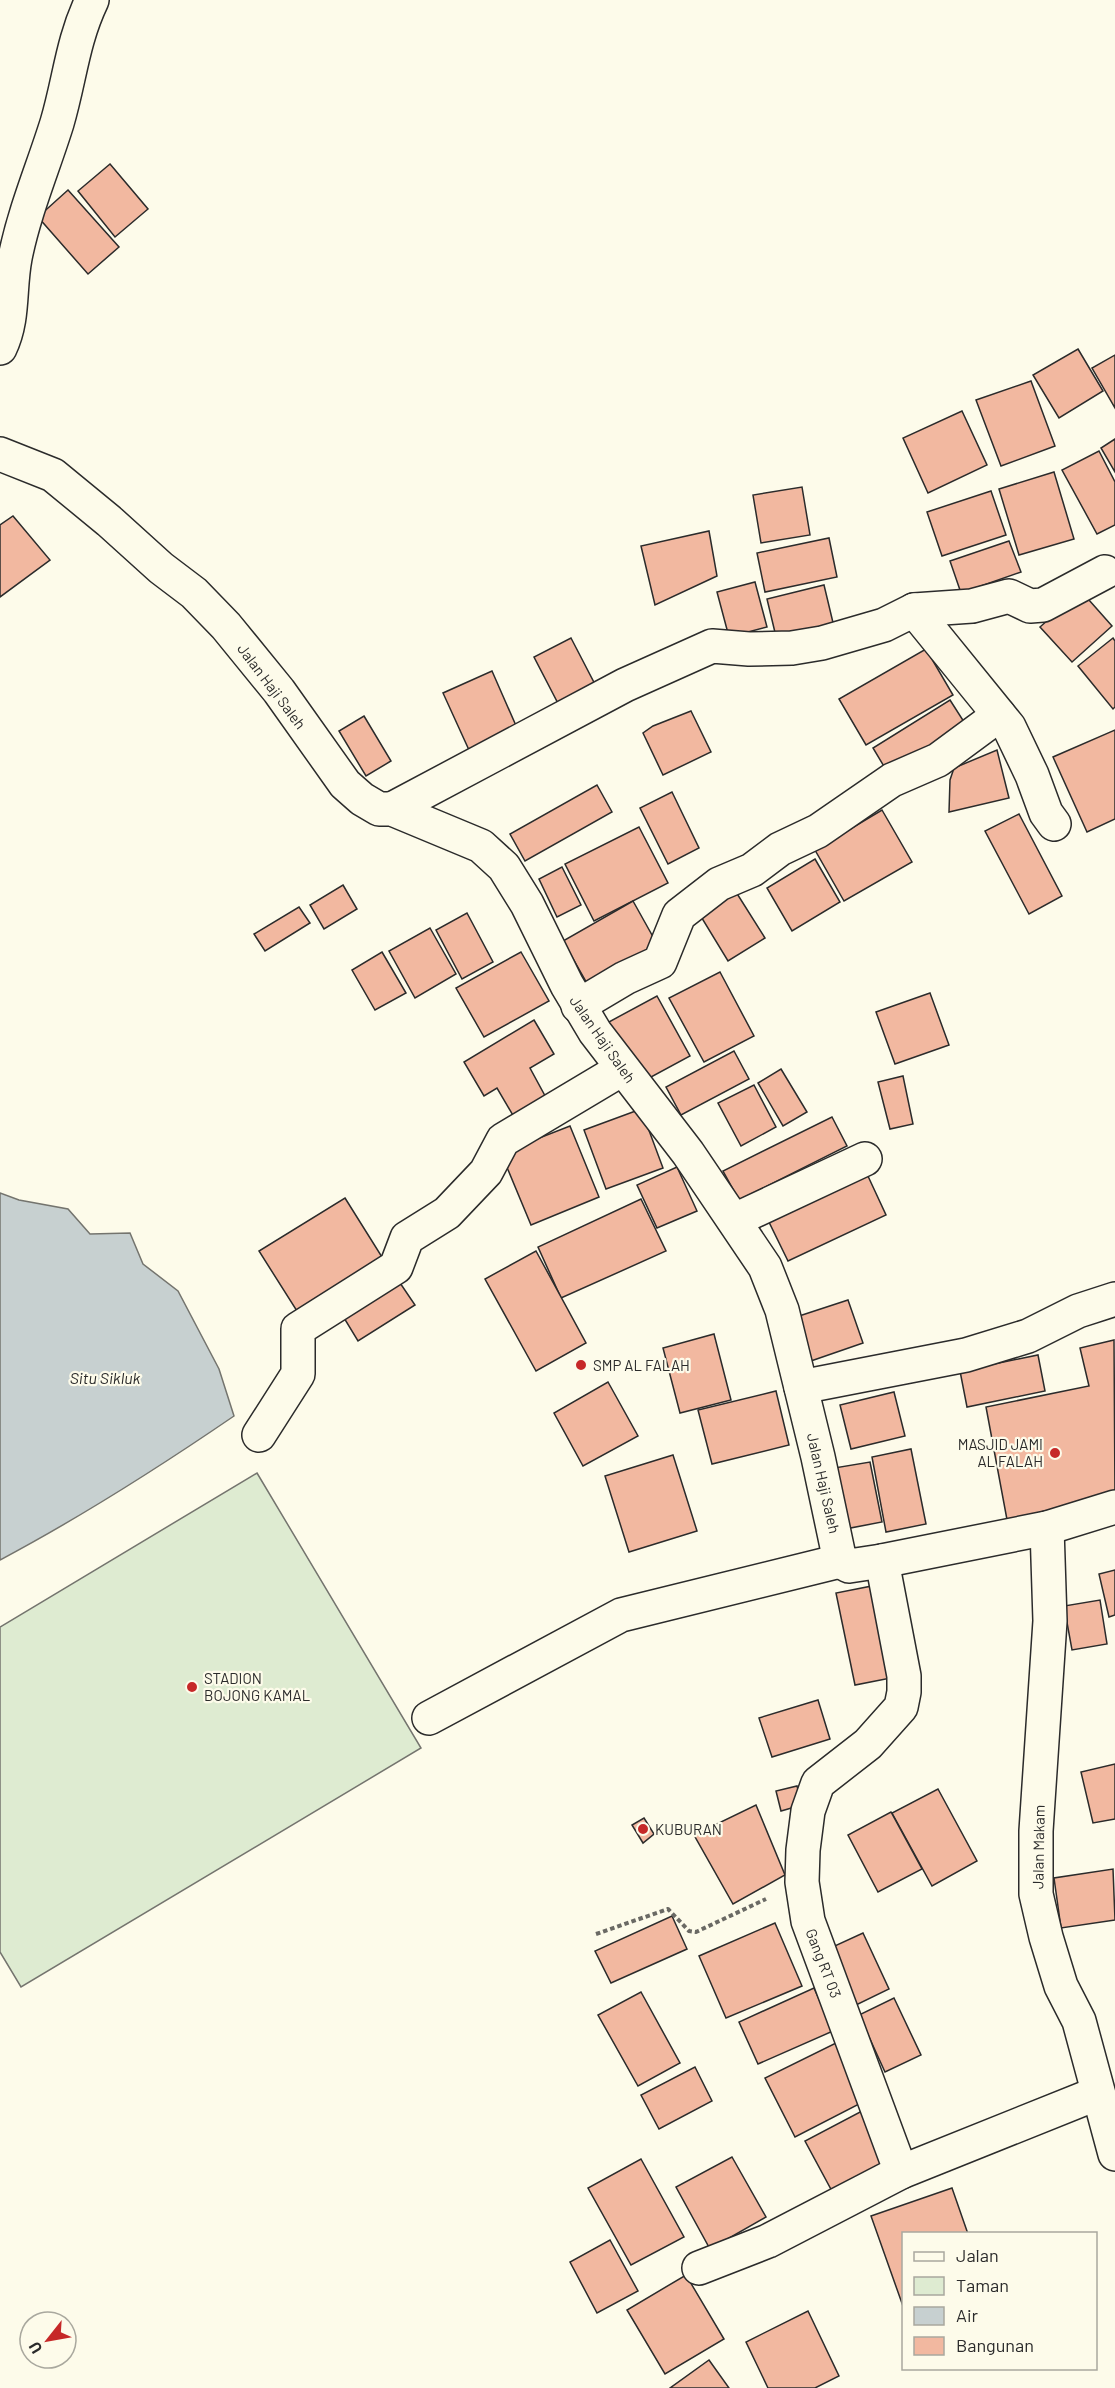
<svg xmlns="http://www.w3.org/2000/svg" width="1115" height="2388" viewBox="0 0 1115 2388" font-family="Barlow,sans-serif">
<rect width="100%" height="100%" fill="#fdfbea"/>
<path fill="#deebd1" stroke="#74746e" stroke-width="1.5" d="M257,1473L421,1748L21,1987L0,1952V1627Z"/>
<path fill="#c7d0d0" stroke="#74746e" stroke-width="1.5" d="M0,1193L19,1200L68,1209L90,1234L130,1233L143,1264L178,1291L219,1369L234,1416C158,1468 81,1517 0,1560Z"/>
<g fill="#f2b8a0" stroke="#2b2b2b" stroke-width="1.5">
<path d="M110,164L148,209L115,237L78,191Z"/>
<path d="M68,190L119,247L88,274L38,217Z"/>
<path d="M1078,349L1103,391L1059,418L1033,375Z"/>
<path d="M1115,355V408L1092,368Z"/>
<path d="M1031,381L1055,446L1001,466L976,400Z"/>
<path d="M962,411L987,465L928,493L903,438Z"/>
<path d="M1115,439V472L1101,448Z"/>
<path d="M1099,451L1115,482V525L1097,534L1062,470Z"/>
<path d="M1054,472L1074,539L1019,555L999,489Z"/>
<path d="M802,487L810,535L761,543L753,495Z"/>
<path d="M991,491L1006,535L942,556L927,512Z"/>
<path d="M13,516L50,560L0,597V525Z"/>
<path d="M709,531L717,576L655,605L641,546Z"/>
<path d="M829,538L837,577L765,592L757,553Z"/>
<path d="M1009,541L1021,572L961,593L950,561Z"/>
<path d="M755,582L767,627L729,637L717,592Z"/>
<path d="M824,585L835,631L778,645L767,599Z"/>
<path d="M1081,591L1112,626L1072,662L1040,627Z"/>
<path d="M571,638L600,694L563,713L534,657Z"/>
<path d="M1113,638L1115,641V707L1113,709L1078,666Z"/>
<path d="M926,649L953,695L866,745L839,699Z"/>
<path d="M492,671L517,728L469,750L443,693Z"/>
<path d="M950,700L966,725L888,773L873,748Z"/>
<path d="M691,711L711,752L663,775L643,733L653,726Z"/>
<path d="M364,716L391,761L366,776L339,731Z"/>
<path d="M1115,730V819L1087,832L1053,757Z"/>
<path d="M997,750L1009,798L949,812L950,780L954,768Z"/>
<path d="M597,785L612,812L525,861L510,834Z"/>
<path d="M672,792L699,848L668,864L640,808Z"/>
<path d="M882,810L912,862L844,901L815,850Z"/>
<path d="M1019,814L1062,896L1029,914L985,831Z"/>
<path d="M639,827L668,883L594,921L565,864Z"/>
<path d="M815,859L840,902L792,931L767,888Z"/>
<path d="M562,867L581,905L557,917L539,879Z"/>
<path d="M343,885L357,909L324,929L310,905Z"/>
<path d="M736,892L765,938L728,961L700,915Z"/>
<path d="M633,901L657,944L588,985L563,941Z"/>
<path d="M299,907L310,923L265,951L254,934Z"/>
<path d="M467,913L493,962L462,979L436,930Z"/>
<path d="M430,928L456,974L415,998L389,951Z"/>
<path d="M382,952L406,993L375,1010L352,970Z"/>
<path d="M521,952L549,1001L484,1037L456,988Z"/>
<path d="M720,972L754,1036L704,1062L669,998Z"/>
<path d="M930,993L949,1045L895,1064L876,1012Z"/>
<path d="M657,996L690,1056L640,1083L607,1023Z"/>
<path d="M534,1020L554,1054L530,1068L550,1105L518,1124L497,1088L484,1096L464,1062Z"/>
<path d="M734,1051L749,1079L681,1115L666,1087Z"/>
<path d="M781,1069L807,1112L783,1126L758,1083Z"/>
<path d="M903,1076L913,1124L890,1129L878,1082Z"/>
<path d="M754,1085L776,1127L741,1146L718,1103Z"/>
<path d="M641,1109L663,1168L606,1189L584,1130Z"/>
<path d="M832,1117L847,1146L739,1200L723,1171Z"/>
<path d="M570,1126L599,1197L531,1225L501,1153Z"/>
<path d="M677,1167L697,1211L657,1228L637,1185Z"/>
<path d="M867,1174L886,1215L788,1261L768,1220Z"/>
<path d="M345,1198L387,1265L302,1319L259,1251Z"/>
<path d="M641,1199L666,1251L561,1298L538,1247Z"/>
<path d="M536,1251L586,1343L536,1371L485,1279Z"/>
<path d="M396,1277L415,1305L358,1341L341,1313Z"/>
<path d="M848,1300L863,1343L808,1362L793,1318Z"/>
<path d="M714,1334L731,1400L680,1413L663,1348Z"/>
<path d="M1114,1340L1115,1499L1008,1525L986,1407L1089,1386L1080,1348Z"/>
<path d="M1038,1355L1045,1391L967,1407L960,1371Z"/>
<path d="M608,1382L638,1436L583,1466L554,1413Z"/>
<path d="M776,1391L789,1445L712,1464L698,1410Z"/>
<path d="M894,1392L905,1436L851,1449L840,1405Z"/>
<path d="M911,1449L926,1524L886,1532L872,1457Z"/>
<path d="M673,1455L697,1531L629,1552L605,1476Z"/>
<path d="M870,1462L882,1522L845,1529L834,1468Z"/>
<path d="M1115,1570V1615L1109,1617L1099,1574Z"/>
<path d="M877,1585L896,1677L855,1685L836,1593Z"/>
<path d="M1100,1600L1107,1644L1072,1650L1064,1606Z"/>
<path d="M818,1700L830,1739L772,1757L759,1718Z"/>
<path d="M1115,1764V1819L1093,1823L1081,1772Z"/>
<path d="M797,1786L802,1805L781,1811L776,1791Z"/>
<path d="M938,1789L977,1861L932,1886L892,1813Z"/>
<path d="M756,1805L785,1875L733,1904L694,1835Z"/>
<path d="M891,1812L922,1869L878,1892L848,1835Z"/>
<path d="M644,1818L654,1834L643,1843L632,1825Z"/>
<path d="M1113,1869L1115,1920L1061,1928L1054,1878Z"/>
<path d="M672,1916L687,1949L611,1983L595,1951Z"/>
<path d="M775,1923L802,1986L726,2018L699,1956Z"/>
<path d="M863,1933L889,1989L854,2006L828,1949Z"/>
<path d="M814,1988L833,2031L758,2064L739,2022Z"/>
<path d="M641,1992L680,2063L638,2086L598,2015Z"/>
<path d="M894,1998L921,2055L885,2072L859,2015Z"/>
<path d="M836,2043L865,2101L795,2137L765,2078Z"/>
<path d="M695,2067L712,2101L659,2129L641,2095Z"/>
<path d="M862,2111L889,2163L833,2193L805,2141Z"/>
<path d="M732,2157L766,2217L710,2249L676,2187Z"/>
<path d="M641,2159L684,2237L631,2265L588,2188Z"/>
<path d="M952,2188L968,2234H904V2309L871,2216Z"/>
<path d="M610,2240L638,2291L597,2313L570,2262Z"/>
<path d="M686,2275L724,2339L665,2374L627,2310Z"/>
<path d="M808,2311L839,2376L815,2388H768L746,2342Z"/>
<path d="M709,2360L729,2388H670Z"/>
</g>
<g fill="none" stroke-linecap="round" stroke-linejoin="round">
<defs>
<g id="minor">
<path d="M0,348C14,319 9,289 15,258C24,212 43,168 57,123C70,79 72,42 92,0"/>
<path d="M0,454L53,475L109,521L161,568L194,593L226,626L279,691L345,784L362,799L379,809H392L481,846L504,867L527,904L567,985L595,1032L688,1153L765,1267L782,1310L818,1457L840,1561L849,1566L882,1561L1047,1528L1115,1507"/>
<path d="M914,610L1009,727L1032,775L1046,813L1054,824"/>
<path d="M392,809L625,685L712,646L749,649L792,648L822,643L884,625L914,610L972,606L1009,596L1030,606L1043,605L1105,572"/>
<path d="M578,1006L625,978L660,962L679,915L719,884L752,870L780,849L818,831L892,780L938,760L999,715"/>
<path d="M735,1220L865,1159"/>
<path d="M801,1387L966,1355L1028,1336L1078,1311L1115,1299"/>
<path d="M259,1435L298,1374V1329L396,1267L407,1238L447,1213L486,1172L503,1140L622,1069"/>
<path d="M1047,1528L1050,1621L1036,1831V1894L1046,1937L1061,1986L1079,2021L1115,2154"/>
<path d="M429,1718L621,1615L840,1561"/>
<path d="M901,2172L1098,2093"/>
<path d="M699,2268L768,2241L901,2172L808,1921L802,1882L803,1850L808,1811L818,1783L868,1744L901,1707L904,1692V1676L882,1561"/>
</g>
</defs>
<use href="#minor" stroke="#2b2b2b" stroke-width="36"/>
<path stroke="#6a6964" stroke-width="4" stroke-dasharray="4.5 3" stroke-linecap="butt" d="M596,1934L668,1909L689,1931L696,1932L766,1899"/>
<use href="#minor" stroke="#fdfbea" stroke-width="33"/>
</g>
<g fill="#c62828" stroke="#fdfbea" stroke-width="2">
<circle cx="581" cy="1365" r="6"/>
<circle cx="1055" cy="1453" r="6"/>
<circle cx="192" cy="1687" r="6"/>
<circle cx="643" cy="1829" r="6"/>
</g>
<g text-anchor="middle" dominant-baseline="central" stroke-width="4.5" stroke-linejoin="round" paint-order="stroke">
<g font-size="15" fill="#2b2b2b" stroke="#fdfbea">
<text transform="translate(272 686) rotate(53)">Jalan Haji Saleh</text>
<text transform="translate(603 1039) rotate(55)">Jalan Haji Saleh</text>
<text transform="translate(824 1483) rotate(77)">Jalan Haji Saleh</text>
<text transform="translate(1038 1847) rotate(-89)">Jalan Makam</text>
<text transform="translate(824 1963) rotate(69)">Gang RT 03</text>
</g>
<g font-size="15" fill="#2b2b2b" stroke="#fdfbea" text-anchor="start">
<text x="593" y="1365">SMP AL FALAH</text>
<text x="1043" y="1444" text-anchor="end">MASJID JAMI<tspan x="1043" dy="17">AL FALAH</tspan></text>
<text x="204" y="1678">STADION<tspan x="204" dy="17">BOJONG KAMAL</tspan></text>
<text x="655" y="1829">KUBURAN</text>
</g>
<g font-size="16" font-style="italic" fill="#2b2b2b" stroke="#fdfbea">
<text x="105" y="1377">Situ Sikluk</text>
</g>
</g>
<rect x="902" y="2232" width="195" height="138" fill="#fdfbea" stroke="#a9a89e" stroke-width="1.5"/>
<rect x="914" y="2252" width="30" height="9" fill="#fdfbea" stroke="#a9a89e" stroke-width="1.5"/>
<text x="956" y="2262" font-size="18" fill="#2b2b2b">Jalan</text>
<rect x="914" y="2277" width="30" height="18" fill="#deebd1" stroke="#a9a89e" stroke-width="1.5"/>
<text x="956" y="2292" font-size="18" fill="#2b2b2b">Taman</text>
<rect x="914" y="2307" width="30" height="18" fill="#c7d0d0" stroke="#a9a89e" stroke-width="1.5"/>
<text x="956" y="2322" font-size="18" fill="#2b2b2b">Air</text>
<rect x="914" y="2337" width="30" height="18" fill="#f2b8a0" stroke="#a9a89e" stroke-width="1.5"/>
<text x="956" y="2352" font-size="18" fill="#2b2b2b">Bangunan</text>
<g transform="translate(48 2340) rotate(239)"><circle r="28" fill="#fdfbea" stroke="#a9a89e" stroke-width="1.5"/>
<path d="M0-4.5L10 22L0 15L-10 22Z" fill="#c62828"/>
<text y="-9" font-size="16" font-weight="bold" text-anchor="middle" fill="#2b2b2b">U</text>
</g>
</svg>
